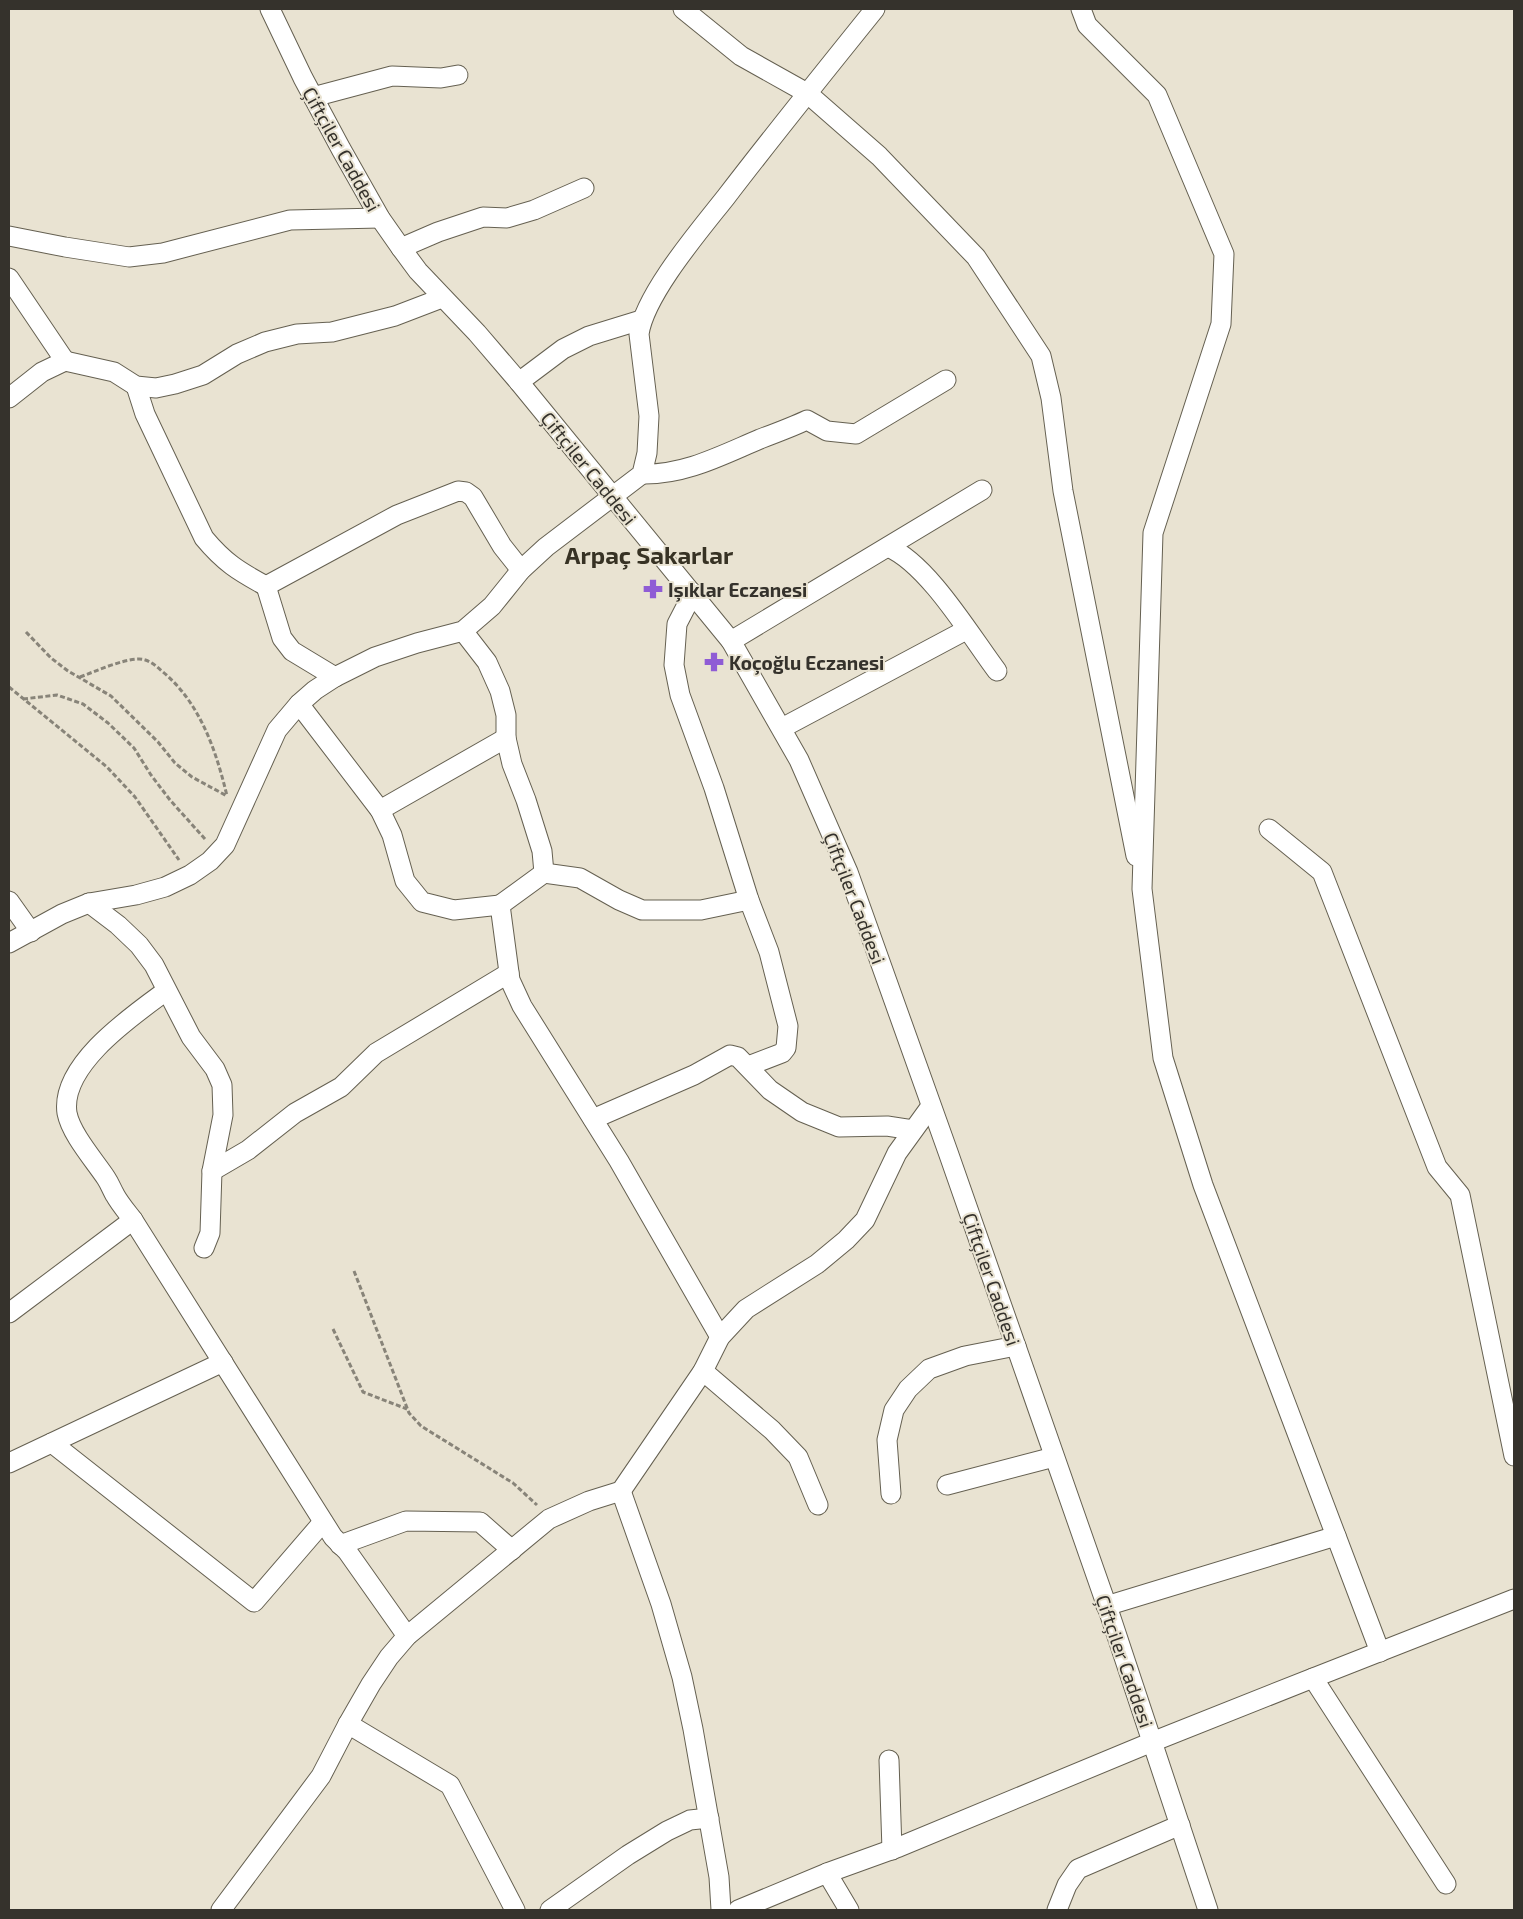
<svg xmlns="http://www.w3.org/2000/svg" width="1523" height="1919" viewBox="0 0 1523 1919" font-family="'Exo 2',sans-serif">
<rect width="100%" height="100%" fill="#e9e3d2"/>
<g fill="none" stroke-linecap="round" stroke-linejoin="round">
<defs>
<g id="minor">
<path d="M270,9L303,78L341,149L380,218L401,248L418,271L477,333L519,382L731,641L799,760L848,872L948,1152L1110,1615L1208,1910"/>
<path d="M683,9L741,56L807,93L879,156L976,257L1041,356L1051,398L1063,491L1136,856"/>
<path d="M1081,9L1087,25L1157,95L1224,254L1221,324L1153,533L1142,889L1163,1058L1203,1185L1380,1652"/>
<path d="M313,97L392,76L441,78L458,75"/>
<path d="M9,236L65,247L129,257L163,253L290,220L380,218"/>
<path d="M401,248L438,232L483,217L507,218L534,210L584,188"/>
<path d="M9,278L65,361"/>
<path d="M519,382L563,349L589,336L641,320"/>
<path d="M136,386L145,414L204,538C224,562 238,571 266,586L397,515L458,491L466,492L473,497L502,546L521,570"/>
<path d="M9,398L42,372L65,361L114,372L136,386L156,388L175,384L203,375L237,354L265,342L297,334L332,332L395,316L442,298"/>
<path d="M642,474C685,475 722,455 760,439C776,433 792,427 807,420L827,431L856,434L946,380"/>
<path d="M888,547C928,564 970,635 997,671"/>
<path d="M266,586L282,638L292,651L335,677"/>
<path d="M693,593L677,624L674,665L680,695L714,788L749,900L769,952L788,1026L786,1048L782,1053L748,1066"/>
<path d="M463,631L487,662L500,691L506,715V738L512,764L526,800L542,851L544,873L500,905L510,980L522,1006L619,1161L720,1337"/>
<path d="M731,641L982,490"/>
<path d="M299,704L380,810L392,835L405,881L422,902L454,910L500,905"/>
<path d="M782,728L966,630"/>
<path d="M380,810L506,738"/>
<path d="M1269,829L1322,872L1437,1167L1460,1195L1514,1456"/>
<path d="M544,873L580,878L619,900L642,910H701L749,900"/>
<path d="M9,901L31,932"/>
<path d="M89,903L118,925L139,945L154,965L191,1037L215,1069L222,1085L223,1115L212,1171L210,1233L204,1248"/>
<path d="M9,943L62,914L89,903L136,895L165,887L190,875L210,861L225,845L277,730L299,704L315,690L335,677L375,657L417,643L463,631L492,606L521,570L546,547L642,474L647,453L649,416L639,334C645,294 700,230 726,197C775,133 825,71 875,9"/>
<path d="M166,991C132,1016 60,1065 67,1113C71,1134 94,1160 106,1178C110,1184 112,1190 115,1195C120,1204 127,1212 133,1220L333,1537L347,1551L407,1636"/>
<path d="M593,1119L694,1075L730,1055L738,1057L770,1090L802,1112L839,1127L887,1126L913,1130"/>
<path d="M212,1171L248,1150L295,1113L341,1087L376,1053L509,973"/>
<path d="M9,1313L133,1220"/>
<path d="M703,1371L772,1430L798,1457L818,1505"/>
<path d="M52,1443L254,1602L323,1522"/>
<path d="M9,1463L223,1362"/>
<path d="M947,1485L1054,1457"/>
<path d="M621,1491L661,1604L682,1677L693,1729L719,1877L721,1910"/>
<path d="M891,1494L887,1440L894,1410L908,1389L929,1369L965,1356L1016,1346"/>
<path d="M340,1545L406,1521L480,1522L512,1550"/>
<path d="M1106,1606L1336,1536"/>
<path d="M1313,1678L1514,1599"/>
<path d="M348,1724L450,1785L515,1910"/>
<path d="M889,1760L892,1850"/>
<path d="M827,1873L849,1910"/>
<path d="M221,1910L321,1776L348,1724L371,1684L389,1657L407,1636L549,1519L589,1501L621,1491L703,1371L720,1337L746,1309L817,1264L846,1240L865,1220L897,1153L931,1106"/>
<path d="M550,1910L628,1855L667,1831L690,1820L709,1818"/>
<path d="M738,1910L827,1873L899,1847L1152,1742L1313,1678L1446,1884"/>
<path d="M1057,1910L1067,1885L1078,1869L1180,1825"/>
</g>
</defs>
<use href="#minor" stroke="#656051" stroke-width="21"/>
<g stroke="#888479" stroke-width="3" stroke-dasharray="5 2.5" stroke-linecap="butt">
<path d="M26,632L51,658L68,671L111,696L158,742L175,763L192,777L227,796"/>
<path d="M80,677C96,671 123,659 139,659C149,659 156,666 163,672C200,703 216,750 227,796"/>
<path d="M9,687L107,767L135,797L179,860"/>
<path d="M23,699L57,695L83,704L108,723L134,748L151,775L170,800L205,839"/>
<path d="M354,1271L409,1413L421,1426L513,1483L537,1505"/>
<path d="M333,1329L363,1392L407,1409"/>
</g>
<use href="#minor" stroke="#fff" stroke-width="19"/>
</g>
<defs>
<symbol id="pharmacy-bare" viewBox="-9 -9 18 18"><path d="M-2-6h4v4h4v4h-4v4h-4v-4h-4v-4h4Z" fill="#8f5cd5" stroke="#e9e3d2" stroke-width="2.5" paint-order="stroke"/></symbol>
</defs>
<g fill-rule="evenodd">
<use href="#pharmacy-bare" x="639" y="575" width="28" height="28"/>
<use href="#pharmacy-bare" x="700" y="648" width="28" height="28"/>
</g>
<g text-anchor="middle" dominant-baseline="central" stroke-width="4" stroke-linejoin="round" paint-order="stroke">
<g font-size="19" fill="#35322c" stroke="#e9e3d2">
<text transform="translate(342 149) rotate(61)">Çiftçiler Caddesi</text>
<text transform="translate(589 468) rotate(51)">Çiftçiler Caddesi</text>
<text transform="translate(855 898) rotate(69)">Çiftçiler Caddesi</text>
<text transform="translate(992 1279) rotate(71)">Çiftçiler Caddesi</text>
<text transform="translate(1125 1661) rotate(71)">Çiftçiler Caddesi</text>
</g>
<g font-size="19" font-weight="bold" fill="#35322c" stroke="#e9e3d2" text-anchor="start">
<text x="668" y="589">Işıklar Eczanesi</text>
<text x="729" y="662">Koçoğlu Eczanesi</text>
</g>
<g font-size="24" font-weight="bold" fill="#373224" stroke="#e9e3d2">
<text x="649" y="554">Arpaç Sakarlar</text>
</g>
</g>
<rect width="1523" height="1919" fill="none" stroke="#35322c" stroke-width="20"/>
</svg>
